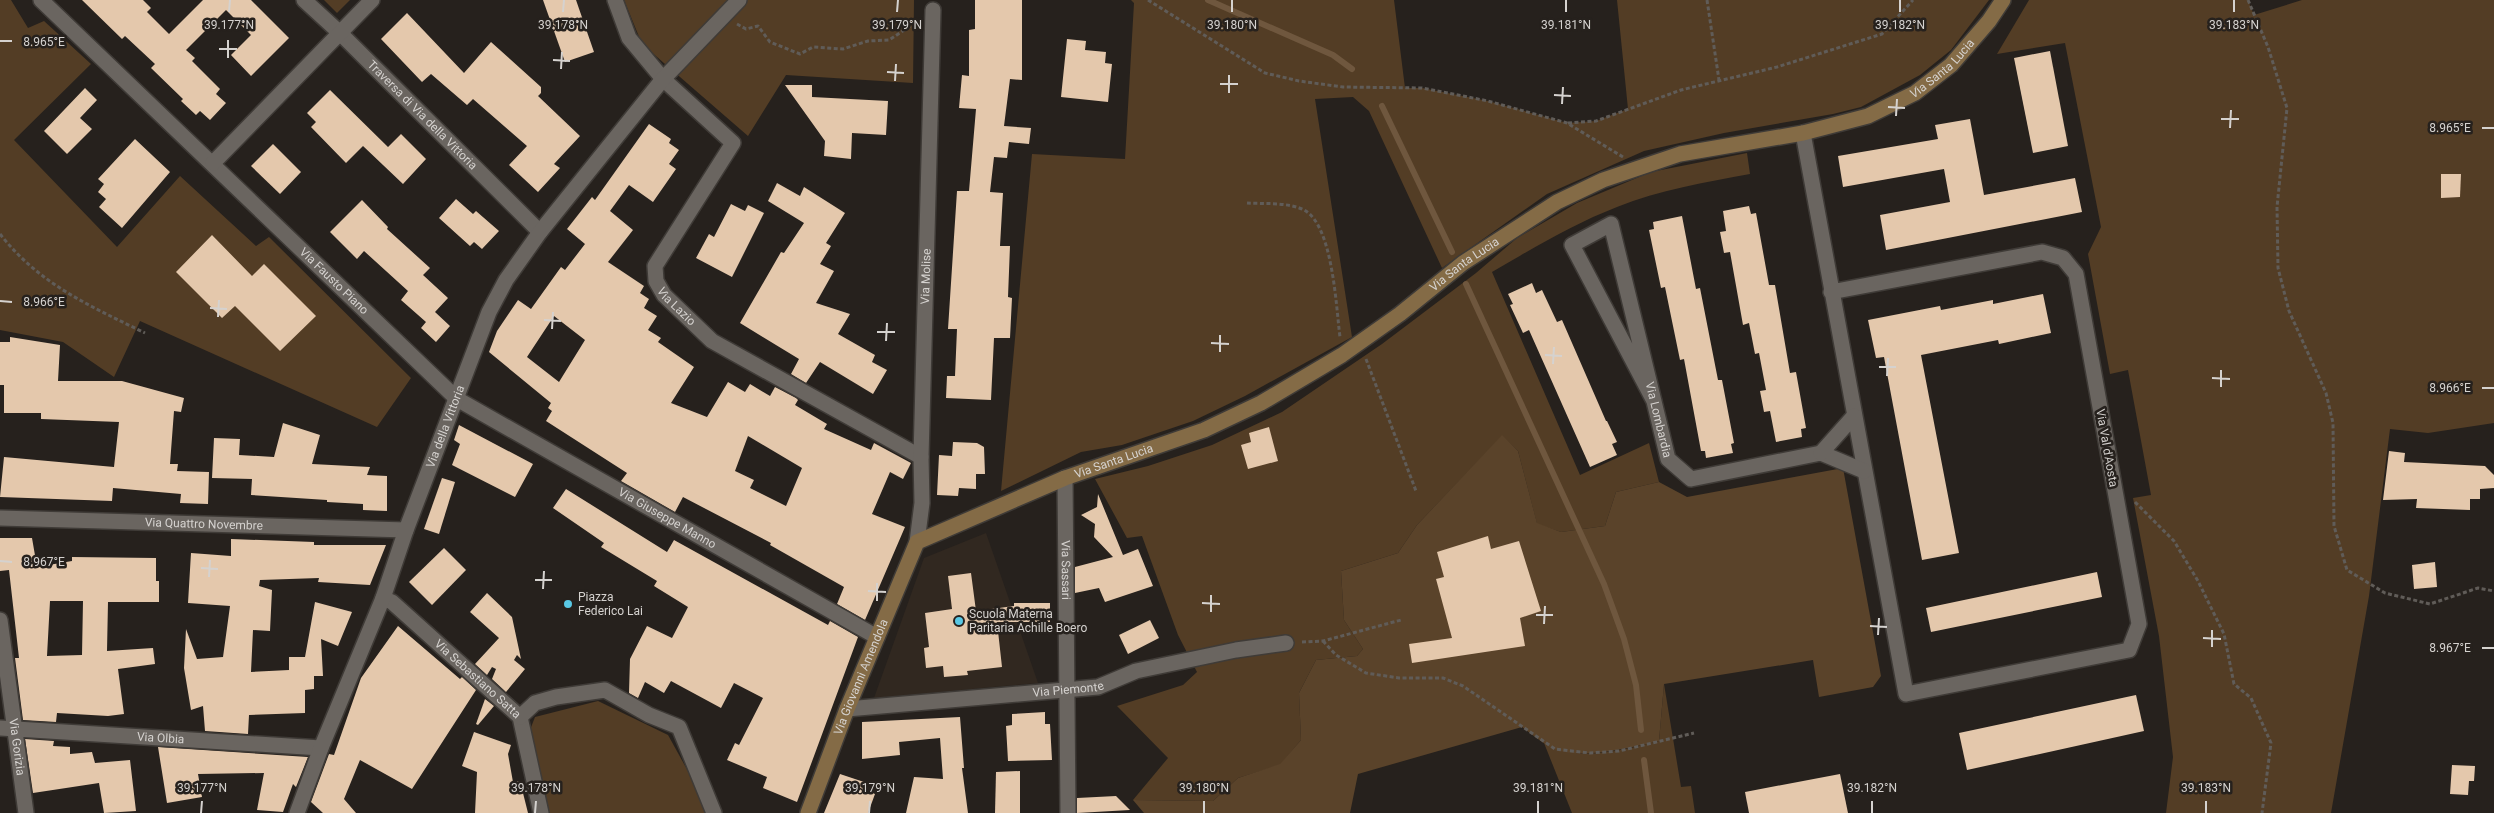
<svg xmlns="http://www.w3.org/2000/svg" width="2494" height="813" viewBox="0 0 2494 813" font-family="Roboto,sans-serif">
<rect width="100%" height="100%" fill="#26211d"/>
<path fill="#312820" d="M986,533L1038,683L874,698L924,558Z"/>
<g fill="#533d25">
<path d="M0,0H11L28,28L44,21L91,64L14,140L117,247L180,176L256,246L269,237L411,378L377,427L140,321L114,377L63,342L0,330Z"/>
<path d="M324,0H350L337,13Z"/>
<path d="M624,0H914L913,83L786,75L748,136L642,44Z"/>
<path d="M1131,0H1394L1405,88H1422L1488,101L1567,123L1596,121L1628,109L1617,0H1989L1951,50L1920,75L1861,107L1833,114L1724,133L1644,151L1547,194L1442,268L1369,111L1353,97L1315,99L1352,337L1245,396L1193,421L1122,445L1081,452L1001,491L1032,154L1125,159L1134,3Z"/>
<path d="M2029,0H2248L2254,15L2302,0H2494V423L2428,433L2390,429L2369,596L2331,813H2166L2173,757L2159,636L2133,498L2151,495L2128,370L2110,374L2088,254L2101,227L2065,43L1997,54Z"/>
<path d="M1747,153L1750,174C1706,182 1659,190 1617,207C1573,224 1532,249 1492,272L1580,475L1649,443L1659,482L1616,492L1605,526L1561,532L1537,524L1518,451L1502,436L1417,525L1398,553L1341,571L1344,620L1363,649L1357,656L1316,660L1299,693L1301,740L1280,765L1238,778L1213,801L1133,800L1168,758L1117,706L1183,685L1197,672L1178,635L1142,536L1127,538L1095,479L1148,466L1212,445L1282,412L1382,344L1476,273L1517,238L1577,203L1651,172Z"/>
<path d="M1664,684L1681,787L1691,786L1695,813H1572L1544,743C1578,763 1623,750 1659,741Z"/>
<path d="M598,701L668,735L689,773L705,813H549L530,730L535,717Z"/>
</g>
<path fill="#5a432a" d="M1502,435L1518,451L1537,523L1561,532L1605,526L1616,492L1659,482L1687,497L1843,468L1881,676L1873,687L1819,697L1813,660L1664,684L1659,741C1630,748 1582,760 1554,749C1543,744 1532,734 1522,727L1358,774L1350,813H1144L1133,800L1213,801L1238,778L1280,764L1301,740L1299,693L1316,660L1357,656L1363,649L1344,620L1341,571L1398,553L1417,525Z"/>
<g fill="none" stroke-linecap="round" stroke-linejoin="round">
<g stroke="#6f573e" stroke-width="6">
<path d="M1208,0L1333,55L1352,69"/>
<path d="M1382,106L1452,252"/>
<path d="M1466,284L1604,584L1624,639L1636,685L1641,730"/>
<path d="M1644,760L1651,813"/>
</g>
</g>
<g fill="#e4c8ac" fill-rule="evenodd">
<path d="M82,0H143L151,8L147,12L169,34L203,0H251L289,38L251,76L231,55L251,35L226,10L186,50L195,58L192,61L220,89L216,94L226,103L210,120L200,111L196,115L181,101L183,99L151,68L155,64L125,36L122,39Z"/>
<path d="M543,0H576L594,52L565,62Z"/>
<path d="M975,0H1022V80L1010,79L1004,126L1031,128L1029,144L1009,142L1007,158L994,157L990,192L1003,193L1000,246H1010L1008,297L1012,298L1010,338H994L991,400L946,398L947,376H955L957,329H948L957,191H969L976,109L959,108L962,75L969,76V30L975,29Z"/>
<path d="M407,13L464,73L491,42L541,87V93L538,96L580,136L554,164L560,168L538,192L509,165L527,146L473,99L467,105L431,74L422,82L381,39Z"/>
<path d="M1067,39L1086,41L1085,50L1106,52L1105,63L1112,64L1108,102L1061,97Z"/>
<path d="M2050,51L2068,146L2033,153L2014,58Z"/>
<path d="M785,85H812V97L888,101L886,135L852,133L851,159L824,156L825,141Z"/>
<path d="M85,88L97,100L80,118L92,129L67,154L44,131Z"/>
<path d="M330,90L388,147L401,134L426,159L403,184L363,146L346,163L311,127L316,122L307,113Z"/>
<path d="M1970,119L1984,195L2075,178L2082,212L1886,250L1880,215L1950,202L1944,169L1843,187L1838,156L1938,139L1935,125Z"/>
<path d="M649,124L671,139L669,143L679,150L669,164L676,169L653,202L629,185L610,211L633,230L608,262L644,286L640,293L649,299L644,308L657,316L648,330L661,338L658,342L694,367L671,403L707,417L728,382L745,392L750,384L770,396L775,387L796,398L798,400L795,405L827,424L824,429L871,450L874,443L911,463L903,479L890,472L872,514L905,527L865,620L837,604L844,587L770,545L771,543L683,497L675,512L621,481L627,473L546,421L552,411L548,408L551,403L489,352L497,331L518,300L531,309L561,267L565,270L585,244L567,229L592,197L595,200ZM554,316L585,340L559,382L527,357ZM748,436L802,468L786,506L750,488L754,480L735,471Z"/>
<path d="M135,139L170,172L122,228L99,207L106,199L98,192L104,184L98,179Z"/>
<path d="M273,144L301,172L280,194L251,166Z"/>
<path d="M2441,174H2461L2460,197L2441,198Z"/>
<path d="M777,183L800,196L804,187L845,213L826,243L831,246L820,264L834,271L816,303L850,314L838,334L875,355L872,362L887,370L873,394L820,362L806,383L791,374L799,359L740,323L781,252L784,253L804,223L768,201Z"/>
<path d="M456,199L473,214L476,211L499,231L482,249L474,242L470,246L439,218Z"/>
<path d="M362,200L388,227L387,229L430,268L423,275L448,298L435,312L450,326L436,342L421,328L426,322L401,300L408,291L364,251L357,259L330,232Z"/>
<path d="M731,204L745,211L748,205L764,213L732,277L696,258L709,234L714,237Z"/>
<path d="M1749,206L1751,214L1756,213L1769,285H1775L1790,373L1796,372L1806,428L1801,429L1802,437L1776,442L1770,411L1764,412L1760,391L1766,390L1759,353L1755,354L1749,323L1743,325L1730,252L1724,253L1720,232L1726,231L1723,211Z"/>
<path d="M1682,216L1696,289L1700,288L1718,380H1722L1734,443L1731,444L1733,453L1706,458L1705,451H1701L1684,359L1680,360L1665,287L1661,288L1649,230L1654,229L1653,222Z"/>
<path d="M212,235L252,276L264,264L316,316L280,351L235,306L222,318L176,272Z"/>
<path d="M1532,283L1536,293L1542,290L1557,322L1562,320L1606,421H1607L1617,442L1612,444L1617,455L1590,467L1529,330L1523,333L1510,305L1513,304L1508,294Z"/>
<path d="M2043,294L2051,333L1999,344L1998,340L1921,355L1959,553L1922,560L1884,357L1876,358L1868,320L1940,306L1941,310L1993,300V304Z"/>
<path d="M10,337L60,345L58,381H122L184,398L181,412L174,411L170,464H178L177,471L209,472L208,504L180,503L181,494L113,488L112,501L0,497L4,457L114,467L119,422L41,419V413H4V385H0V342H10Z"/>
<path d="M283,423L320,435L312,464L370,467L367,475L387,476V511L363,510V504L327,502V500L251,495L252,479L212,478L214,438L240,439L239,455L274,457Z"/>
<path d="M459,425L533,464L515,497L452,465L460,444L454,440Z"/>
<path d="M1269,427L1278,461L1248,469L1241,445L1251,442L1249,433Z"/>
<path d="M953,442L977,443L984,447L985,474H976V489L959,488L958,496L937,495L939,455L952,456Z"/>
<path d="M2389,451L2405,453L2404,462L2485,466L2494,475V488L2480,489V499H2470V510L2416,508L2417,499L2383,500Z"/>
<path d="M442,478L455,482L439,534L424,529Z"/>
<path d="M566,489L667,552L674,540L828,625L830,621L858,637L797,802L763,788L767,777L727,760L735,743L739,745L763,698L734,683L721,708L671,681L664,693L645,682L638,698L629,693L630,659L647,626L672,638L688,607L654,586L657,581L601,547L604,543L553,508Z"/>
<path d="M1098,494L1123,555L1138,549L1153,586L1105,602L1099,588L1075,593V567L1113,557L1094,537L1095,524L1081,515L1097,507Z"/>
<path d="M1488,536L1491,549L1519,541L1541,611L1520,618L1525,646L1412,663L1409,644L1452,638L1436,579L1444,577L1437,552Z"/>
<path d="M0,538H32L37,567L72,561V557L156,558V581H159V602H108L107,651L153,648L155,664L118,669L124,714L108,716L57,713L56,722L23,720L15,658H19L9,570L0,571ZM50,601H83L82,655L47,656Z"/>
<path d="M231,539L314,542V545H386L370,585L318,582L319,578L260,580L259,586L272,590L270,631L253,630L251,672L289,670V657H305L315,602L352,612L338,646L321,639L323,676H314V689L305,690V713L249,715L248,734L205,731L203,706L191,710L184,668L186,629L197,659L223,657L230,606L188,603L191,553L231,556Z"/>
<path d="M444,548L466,570L432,605L409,582Z"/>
<path d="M2435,562L2437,587L2414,589L2412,565Z"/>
<path d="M2097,572L2102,597L1931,632L1926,608Z"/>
<path d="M971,573L976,611L1014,606V603H1050V622H997L1002,667L967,671L968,675L944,677L943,666L926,668L924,648L929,647L925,613L952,609L948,576Z"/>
<path d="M487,593L512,617L521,659L517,655L514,660L525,669L506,692L492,679L496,669L492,667L487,675L475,664L499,638L470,612Z"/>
<path d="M1150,620L1159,638L1128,654L1119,635Z"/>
<path d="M398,626L460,679L462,677L476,690L412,789L360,760L344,799L356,813H323L311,802L329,754L334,755L361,678Z"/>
<path d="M2136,695L2144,731L1967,770L1959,733Z"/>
<path d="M485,699L494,706L478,725L476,724Z"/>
<path d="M1045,712V724H1050L1052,760L1008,761L1006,726L1012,725V714Z"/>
<path d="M960,717L964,768H962L968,813H906L914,777L943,779L940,738L899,742L900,755L862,759V722Z"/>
<path d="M474,732L511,745L508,754L513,782L520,781L528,813H475L477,772L462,766Z"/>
<path d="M25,739L54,741L53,746L70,747V754L92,752L95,763L130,760L136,811L104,813L99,783L33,793Z"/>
<path d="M158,747L308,757L296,787L293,784L283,812L257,810L264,773L198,774L202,797L167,803Z"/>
<path d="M2452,765L2475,766L2474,781H2469L2468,795L2450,794Z"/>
<path d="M1020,771V813H995L996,772Z"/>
<path d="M840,774L867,783L865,790L875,794L868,813H824Z"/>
<path d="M1840,774L1848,813H1749L1745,792Z"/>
<path d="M1116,796L1130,810L1077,813V798Z"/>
</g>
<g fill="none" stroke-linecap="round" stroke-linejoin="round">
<defs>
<g id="street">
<path id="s1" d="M41,0L457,399L877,637"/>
<path id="s2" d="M304,0L340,33L540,232"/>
<path id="s3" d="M615,0L629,38L663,79L733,143L655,266L656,281L664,295L712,341L921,457"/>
<path d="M1803,133L1906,694L2129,650L2139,624L2076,274L2063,258L2042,252L1831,292"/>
<path d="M213,163L372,0"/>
<path id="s4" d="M1654,401L1572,245L1611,224L1668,459L1691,479L1821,453L1864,471"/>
<path d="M1821,453L1854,416"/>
<path id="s5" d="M1065,478L1068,813"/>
<path id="s6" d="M0,518L406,530"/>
<path id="s7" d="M917,542L922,503L921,457L933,10"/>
<path id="s8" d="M383,598L392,602L520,717L541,813"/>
<path id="s9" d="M0,620L26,813"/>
<path id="s10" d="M847,709L1098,687L1136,671L1236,650L1286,643"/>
<path d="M520,717L535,703L556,697L605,690L649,715L679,727L714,813"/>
<path id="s11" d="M0,728L321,748"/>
<path id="s12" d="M297,813L321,748L383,598L406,530L489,312L506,280L540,232L663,79L739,0"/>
</g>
<g id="secondary">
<path id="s13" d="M808,813L847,709L917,542L1065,478L1204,430L1261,403L1342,355L1400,314L1463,263L1557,202L1603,180L1680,154L1803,133L1868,116L1915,93L1951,65L1989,21L2003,0"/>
</g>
</defs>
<use href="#street" stroke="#3f3b37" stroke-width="18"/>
<use href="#secondary" stroke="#3f3b37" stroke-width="18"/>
<g stroke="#605c58" stroke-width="3" stroke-dasharray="4 2.5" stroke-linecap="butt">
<path d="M1148,0L1265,73L1299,81L1343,87L1422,88L1488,101L1567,123L1623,157"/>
<path d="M1707,0L1719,80"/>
<path d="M2248,0L2268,47L2287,108L2277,207L2278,268L2289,311L2326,393L2333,423L2334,526L2347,570L2385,593L2430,604L2478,588L2494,591"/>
<path d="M737,24L746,29L758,26L770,42L800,54L813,47L843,49L868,41L889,40L915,23"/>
<path d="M1568,123L1596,121L1681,90L1777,67L1882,34L1913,0"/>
<path d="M1247,203C1264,204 1288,202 1304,210C1333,225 1336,307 1340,337"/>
<path d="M0,234C39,284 90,306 145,333"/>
<path d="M1366,359L1416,491"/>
<path d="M2135,502L2174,541L2198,581L2224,634L2234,684L2251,698L2271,743L2262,813"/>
<path d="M1323,641L1336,655L1366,673L1399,678H1443L1463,686L1555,749L1590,753L1619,751L1694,733"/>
<path d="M1302,642L1323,641L1401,620"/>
</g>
<use href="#street" stroke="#6a6560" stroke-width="15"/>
<use href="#secondary" stroke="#846b46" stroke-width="15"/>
</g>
<path fill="none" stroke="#d5d2cf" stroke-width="2" d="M229,12L230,0M563,12L564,0M897,12L898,0M1232,12V0M1566,12V0M1900,12V0M2234,12V0M0,41H12M219,49H237M228,58V40M553,60L570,61M561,69L562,52M887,72L904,73M895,81L896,64M1220,84H1238M1229,93V75M1554,95L1571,96M1562,104L1563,87M1888,107L1905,108M1896,116L1897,99M2221,119H2239M2230,128L2231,110M2482,128H2494M0,301L12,302M210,308L227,309M218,317L219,300M544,320L561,321M552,329L553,312M877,332H895M886,341L887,323M1211,343L1229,344M1220,352V335M1545,355L1562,356M1553,364L1554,347M1879,367H1896M1887,376L1888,358M2212,378L2230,379M2221,387V370M2482,388H2494M0,561L12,562M201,568L218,569M209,577L210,560M535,580H552M543,589L544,571M868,591L886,592M877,601V583M1202,603L1220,604M1211,612V595M1536,615H1553M1544,624L1545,606M1870,626L1887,627M1878,635L1879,618M2203,638L2221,639M2212,647V630M2482,648H2494M201,813L202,801M535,813L536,801M869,813L870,801M1204,813V801M1538,813V801M1872,813V801M2206,813V801"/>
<g fill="#59c8e4" stroke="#26211d" stroke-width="2">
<circle cx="568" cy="604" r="5"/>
<circle cx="959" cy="621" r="5"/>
</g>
<g text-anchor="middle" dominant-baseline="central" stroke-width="5" stroke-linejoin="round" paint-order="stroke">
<g font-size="12" fill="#d5d2cf" stroke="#26211d">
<text stroke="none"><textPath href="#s13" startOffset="1435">Via Santa Lucia</textPath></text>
<text stroke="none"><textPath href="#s2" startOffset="165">Traversa di Via della Vittoria</textPath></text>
<text stroke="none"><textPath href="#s13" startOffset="910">Via Santa Lucia</textPath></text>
<text stroke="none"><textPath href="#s7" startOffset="266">Via Molise</textPath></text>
<text stroke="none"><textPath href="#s1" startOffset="406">Via Fausto Piano</textPath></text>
<text stroke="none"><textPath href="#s3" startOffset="382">Via Lazio</textPath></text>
<text stroke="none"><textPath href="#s4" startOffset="422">Via Lombardia</textPath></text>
<text stroke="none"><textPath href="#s12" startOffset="414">Via della Vittoria</textPath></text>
<text transform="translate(2107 448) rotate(80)">Via Val d'Aosta</text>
<text stroke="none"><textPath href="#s13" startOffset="505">Via Santa Lucia</textPath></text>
<text stroke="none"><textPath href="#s1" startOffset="818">Via Giuseppe Manno</textPath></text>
<text stroke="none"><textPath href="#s6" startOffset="204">Via Quattro Novembre</textPath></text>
<text stroke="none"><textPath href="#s5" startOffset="92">Via Sassari</textPath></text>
<text stroke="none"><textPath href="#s13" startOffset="146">Via Giovanni Amendola</textPath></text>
<text stroke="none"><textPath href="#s8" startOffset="125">Via Sebastiano Satta</textPath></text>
<text stroke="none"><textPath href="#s10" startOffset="222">Via Piemonte</textPath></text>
<text stroke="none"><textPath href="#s11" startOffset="161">Via Olbia</textPath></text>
<text stroke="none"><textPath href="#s9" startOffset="128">Via Gorizia</textPath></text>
</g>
<g font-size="12" fill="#d5d2cf" stroke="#26211d" text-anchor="start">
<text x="578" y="597">Piazza<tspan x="578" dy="14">Federico Lai</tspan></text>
<text x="969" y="614">Scuola Materna<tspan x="969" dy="14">Paritaria Achille Boero</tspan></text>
</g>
</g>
<g font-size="12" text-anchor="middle" fill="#d5d2cf" stroke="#26211d" stroke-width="5" stroke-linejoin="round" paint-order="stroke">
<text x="229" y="29">39.177°N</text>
<text x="563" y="29">39.178°N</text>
<text x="897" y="29">39.179°N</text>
<text x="1232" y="29">39.180°N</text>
<text x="1566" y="29">39.181°N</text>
<text x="1900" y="29">39.182°N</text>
<text x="2234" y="29">39.183°N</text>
<text x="44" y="46">8.965°E</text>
<text x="2450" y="132">8.965°E</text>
<text x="44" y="306">8.966°E</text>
<text x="2450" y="392">8.966°E</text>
<text x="44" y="566">8.967°E</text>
<text x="2450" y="652">8.967°E</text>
<text x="202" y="792">39.177°N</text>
<text x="536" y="792">39.178°N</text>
<text x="870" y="792">39.179°N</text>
<text x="1204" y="792">39.180°N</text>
<text x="1538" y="792">39.181°N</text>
<text x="1872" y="792">39.182°N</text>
<text x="2206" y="792">39.183°N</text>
</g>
</svg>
